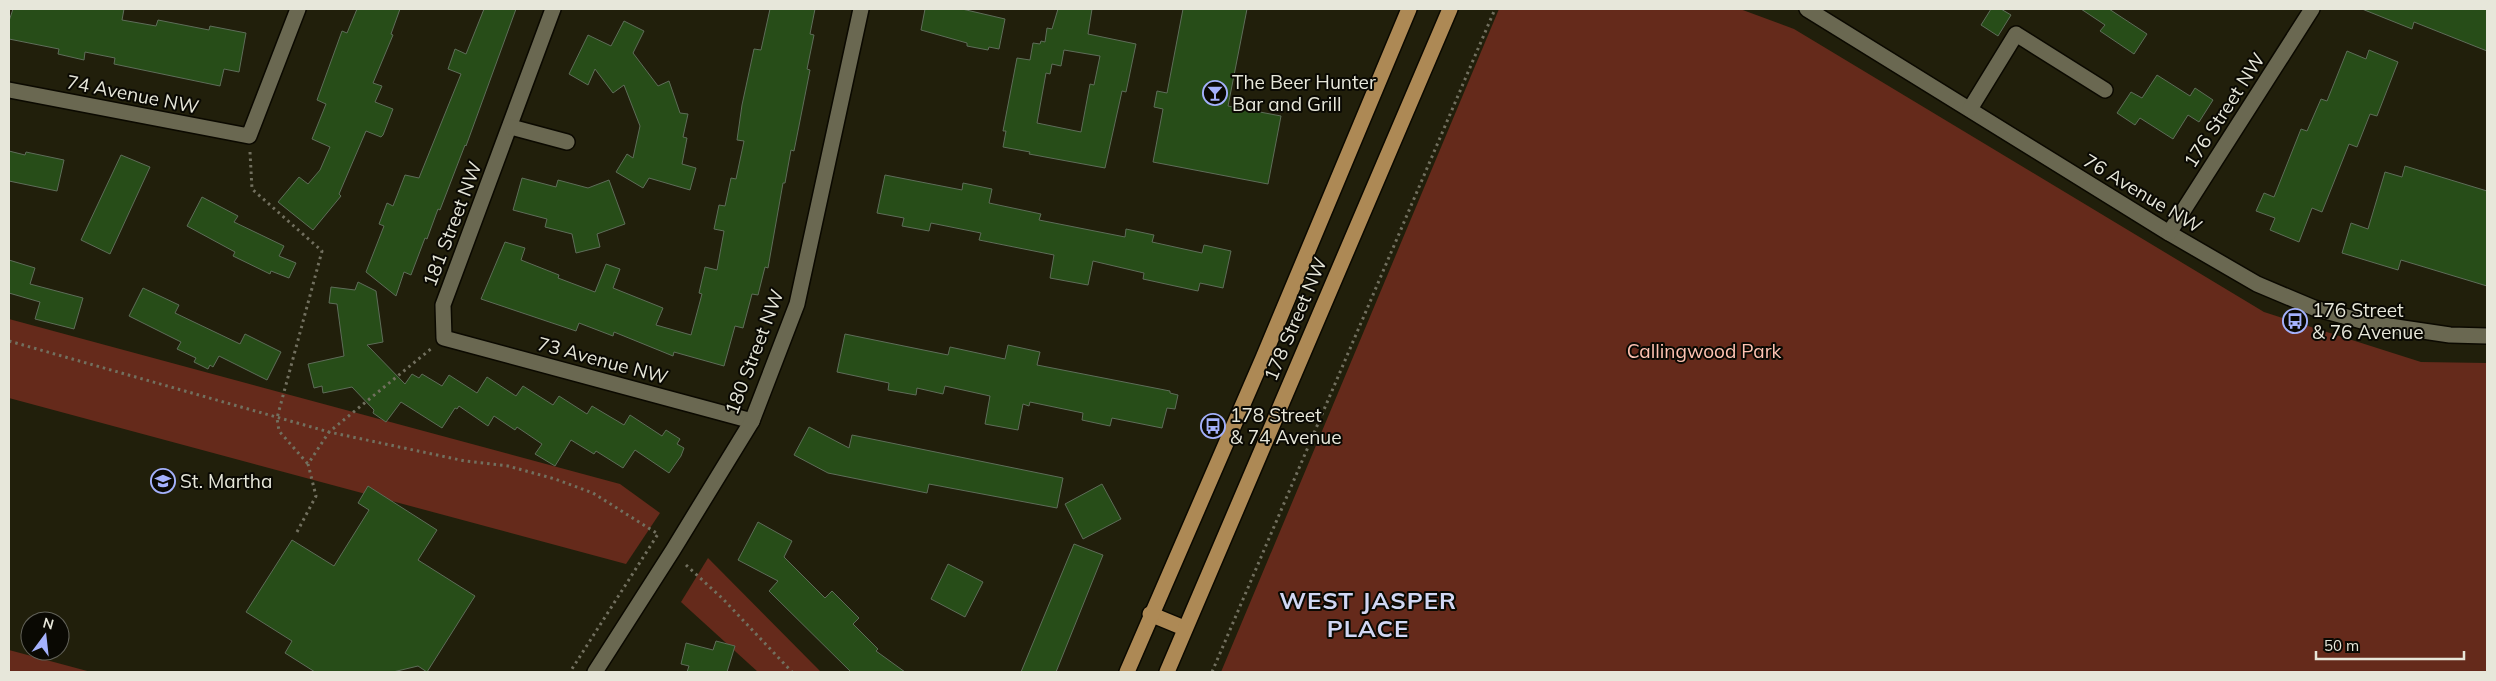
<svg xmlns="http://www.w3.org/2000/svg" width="2496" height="681" viewBox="0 0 2496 681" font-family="Mulish,sans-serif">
<rect width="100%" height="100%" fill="#211f0b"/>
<g fill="#652a1b">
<path d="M1499,9H1740L1794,29L2264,312L2421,362L2487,363V672H1221Z"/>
<path d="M9,319L620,484L660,513L626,564L9,398Z"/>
<path d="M708,558L821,672H758L681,602Z"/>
<path d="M9,650L91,672H9Z"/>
</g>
<g fill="#274d18" stroke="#5e6d59" fill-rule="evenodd">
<path d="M13,9H124L122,20L156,26L158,20L209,30L210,26L246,33L239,72L224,69L220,86L114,64L115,58L85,52L84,60L58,54L59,49L9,39V21Z"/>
<path d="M357,9H400L391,34L393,35L373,83L382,86L375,102L393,109L383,135L381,137L366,131L339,194L341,196L313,230L278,202L299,177L308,184L320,170L330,147L312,139L326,104L317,100L342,31L347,33Z"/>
<path d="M484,9H516L466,146L465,145L440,210L438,209L427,239L425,238L411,275L404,272L396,296L366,272L384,226L379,224L387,203L393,206L405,175L419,178L461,74L448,69L455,49L466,54Z"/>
<path d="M770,9H815L810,34L814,35L807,69L810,70L794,151L791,150L785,183H783L768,268L765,267L758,295L752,294L743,328L735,326L724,366L674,352L673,356L614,332L613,336L579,323L576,331L481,299L505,242L525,248L521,260L559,275L558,278L595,292L606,264L620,269L613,288L663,308L656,325L691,335L702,294L699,293L705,267L717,270L724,231L714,229L719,205L725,206L731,178L736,179L744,141L737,140L742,105L754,49L761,50Z"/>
<path d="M925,9H962L1005,19L999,49L989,47L988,50L967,46V43L921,30Z"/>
<path d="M1058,9H1092L1088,34L1136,44L1126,92L1122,91L1105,168L1029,154L1030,152L1003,147L1006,131H1003L1017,58L1030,60L1033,43L1040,44L1041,41L1045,42L1047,28L1052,29ZM1064,50L1100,56L1094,85L1090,84L1081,132L1037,123L1046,73L1050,74L1052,64L1061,66Z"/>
<path d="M1183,9H1247L1228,106L1281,116L1268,184L1153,162L1163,109L1154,107L1157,91L1167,93Z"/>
<path d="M1991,9H2001L2011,15L1998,36L1981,25Z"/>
<path d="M2081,9H2109L2147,34L2134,54L2100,31L2105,25Z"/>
<path d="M2362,9H2487V51L2414,22L2412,29Z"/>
<path d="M624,21L644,31L633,53L658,86L669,81L680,113L688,114L683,137L687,138L682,164L696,168L690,190L649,178L643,188L616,172L627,154L633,158L640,126L624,85L613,93L595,69L588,85L569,74L588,35L611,46Z"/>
<path d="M2369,50L2398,62L2377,116L2370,114L2357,147L2349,144L2322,212L2312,208L2299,242L2270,230L2275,218L2256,211L2264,193L2274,197L2301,129L2307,131L2321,99L2327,101L2347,51L2366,59Z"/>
<path d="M2157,75L2190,96L2195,88L2213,100L2199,122L2188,115L2173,139L2140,118L2135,125L2117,113L2131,92L2142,98Z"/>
<path d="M9,151L25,155L26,152L64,160L57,191L9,181Z"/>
<path d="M121,155L150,167L110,254L81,240Z"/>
<path d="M2405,166L2487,191V286L2401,260L2398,270L2342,253L2351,223L2368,229L2385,172L2402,177Z"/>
<path d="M885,175L962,190L963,183L992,189L989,203L1041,214L1039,220L1125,237L1126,229L1154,235L1152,242L1202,253L1204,245L1231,251L1223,288L1200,283L1198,291L1143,279L1144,273L1093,261L1088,285L1050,278L1054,255L979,240L981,233L931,223L929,231L902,226L904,218L877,213Z"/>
<path d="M522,178L556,187L558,180L588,188L609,180L625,224L597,234L600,247L576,253L572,234L545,227L547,219L513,210Z"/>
<path d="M202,197L238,216L234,222L284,246L279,256L296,263L289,278L271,271L270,274L233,256L235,252L187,226Z"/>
<path d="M9,260L35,268L30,284L83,298L74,329L35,319L40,302L9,293Z"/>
<path d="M358,282L376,291L383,342L367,345L405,384L412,374L419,378L422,374L442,386L449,375L477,393L487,377L516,396L523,386L553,405L559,396L587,414L592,406L624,425L630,415L662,436L666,430L680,439L677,444L684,448L681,456L669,473L635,450L623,468L596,451L594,454L571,440L555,466L535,454L542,444L517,427L515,430L494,416L488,426L459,406L457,409L455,408L442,428L401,402L386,422L373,413L374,410L352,387L323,393L322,386L314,388L308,364L344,356L337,304L329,303L331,287L355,290Z"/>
<path d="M143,288L179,305L175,313L240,344L245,334L281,352L267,380L219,356L213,367L210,365L208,369L194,362L196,358L177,349L181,342L129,316Z"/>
<path d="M845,334L948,355L950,347L1005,359L1008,345L1040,352L1037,365L1170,391V393L1178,395L1175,409L1167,408L1162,428L1112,418L1110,426L1082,420L1083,413L1030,402L1029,406L1023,404L1018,430L985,424L990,396L945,386L943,394L917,388L916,395L888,390L889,383L837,372Z"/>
<path d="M809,427L849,448L852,435L1063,478L1057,508L929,484L927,493L828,473L794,455Z"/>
<path d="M1102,484L1121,519L1083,539L1065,504Z"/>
<path d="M368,486L437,530L418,560L475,596L427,672L418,666L393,672H315L285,653L292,641L246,612L292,540L334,566L369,510L358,503Z"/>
<path d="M758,522L792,541L784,557L825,598L832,591L859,618L853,624L878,649L876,651L905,672H851L769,591L778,581L738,560Z"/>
<path d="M1074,544L1103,555L1056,672H1021Z"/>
<path d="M948,564L983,582L965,617L931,599Z"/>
<path d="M716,641L735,646L727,672H687L689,666L681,664L686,643L713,650Z"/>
</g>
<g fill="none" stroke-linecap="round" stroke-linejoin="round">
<defs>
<g id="minor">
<path d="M553,9L443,305L444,338L752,421"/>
<path d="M1807,9L2169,233L2257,284L2314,308L2369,323L2450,335L2487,336"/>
<path d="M9,90L249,136L298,9"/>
<path d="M1970,109L2016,34L2105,90"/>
<path d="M511,127L567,142"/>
<path d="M2169,233L2312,9"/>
<path d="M595,672L673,550L752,421L797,304L861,9"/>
</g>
<g id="major">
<path d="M1150,614L1184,628"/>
<path d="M1127,672L1263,358L1409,9"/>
<path d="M1167,672L1450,9"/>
</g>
</defs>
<use href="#minor" stroke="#0b0900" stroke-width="18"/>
<use href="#major" stroke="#0b0900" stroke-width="18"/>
<g stroke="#72705f" stroke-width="3" stroke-dasharray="2.5 4" stroke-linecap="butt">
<path d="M250,152L252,189L322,251L277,418L279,431L308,464"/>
<path d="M9,341L329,432L465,461L508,466L555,479L593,493L658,534L570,672"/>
<path d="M297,532L316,496L308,464L329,432L432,348"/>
<path d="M686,565L723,599L792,672"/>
<path d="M1212,672L1495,9"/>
</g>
<use href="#minor" stroke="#6a6851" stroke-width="15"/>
<use href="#major" stroke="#ad8955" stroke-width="15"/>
</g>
<defs>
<symbol id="bar-ring" viewBox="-11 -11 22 22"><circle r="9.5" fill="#0a0903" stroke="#a4b1fc" stroke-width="1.5"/><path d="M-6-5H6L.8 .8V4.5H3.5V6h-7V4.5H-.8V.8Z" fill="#a4b1fc"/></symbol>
<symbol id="bus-ring" viewBox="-11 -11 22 22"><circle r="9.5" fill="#0a0903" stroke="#a4b1fc" stroke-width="1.5"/><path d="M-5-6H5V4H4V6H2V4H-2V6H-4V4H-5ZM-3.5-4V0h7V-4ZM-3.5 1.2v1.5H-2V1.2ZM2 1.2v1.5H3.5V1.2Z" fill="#a4b1fc"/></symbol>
<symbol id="school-ring" viewBox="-11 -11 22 22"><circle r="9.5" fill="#0a0903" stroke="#a4b1fc" stroke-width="1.5"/><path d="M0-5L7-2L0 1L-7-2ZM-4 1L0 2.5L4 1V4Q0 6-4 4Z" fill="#a4b1fc"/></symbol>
</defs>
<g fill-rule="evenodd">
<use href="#bar-ring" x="1201" y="79" width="28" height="28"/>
<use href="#bus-ring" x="2281" y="307" width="28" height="28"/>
<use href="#bus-ring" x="1199" y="412" width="28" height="28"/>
<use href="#school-ring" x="149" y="467" width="28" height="28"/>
</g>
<g text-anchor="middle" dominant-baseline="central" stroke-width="4" stroke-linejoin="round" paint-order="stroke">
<g font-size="19" fill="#e7e7da" stroke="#0a0903" text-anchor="start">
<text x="1232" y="82">The Beer Hunter<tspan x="1232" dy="22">Bar and Grill</tspan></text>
<text x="2312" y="310">176 Street<tspan x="2312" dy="22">&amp; 76 Avenue</tspan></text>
<text x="1230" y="415">178 Street<tspan x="1230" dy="22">&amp; 74 Avenue</tspan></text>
<text x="180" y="481">St. Martha</text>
</g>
<g font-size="19" fill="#e7e7da" stroke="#0a0903">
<text transform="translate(133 94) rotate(11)">74 Avenue NW</text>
<text transform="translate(2224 110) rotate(-57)">176 Street NW</text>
<text transform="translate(2143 193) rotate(31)">76 Avenue NW</text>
<text transform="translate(452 224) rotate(-69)">181 Street NW</text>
<text transform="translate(1295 319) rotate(-67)">178 Street NW</text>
<text transform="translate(754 352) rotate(-69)">180 Street NW</text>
<text transform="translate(603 360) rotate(15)">73 Avenue NW</text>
</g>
<g font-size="19" fill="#fec2b2" stroke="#0a0903">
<text x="1704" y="351">Callingwood Park</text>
</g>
<g font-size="24" font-weight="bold" letter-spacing="1" fill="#d1d7f4" stroke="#0a0903">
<text x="1368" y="600">WEST JASPER<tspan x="1368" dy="28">PLACE</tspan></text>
</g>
</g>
<rect width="2496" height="681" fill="none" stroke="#e7e7da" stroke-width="20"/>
<g transform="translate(45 636) rotate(15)"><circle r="24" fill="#0a0903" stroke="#626259"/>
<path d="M0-4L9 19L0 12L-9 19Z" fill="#a4b1fc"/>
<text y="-8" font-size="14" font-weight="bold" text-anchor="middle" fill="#e7e7da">N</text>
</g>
<path d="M2316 651v8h148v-8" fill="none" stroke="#e7e7da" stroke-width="2.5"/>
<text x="2324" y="651" font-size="15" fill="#e7e7da" stroke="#0a0903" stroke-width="4" paint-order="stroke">50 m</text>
</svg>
